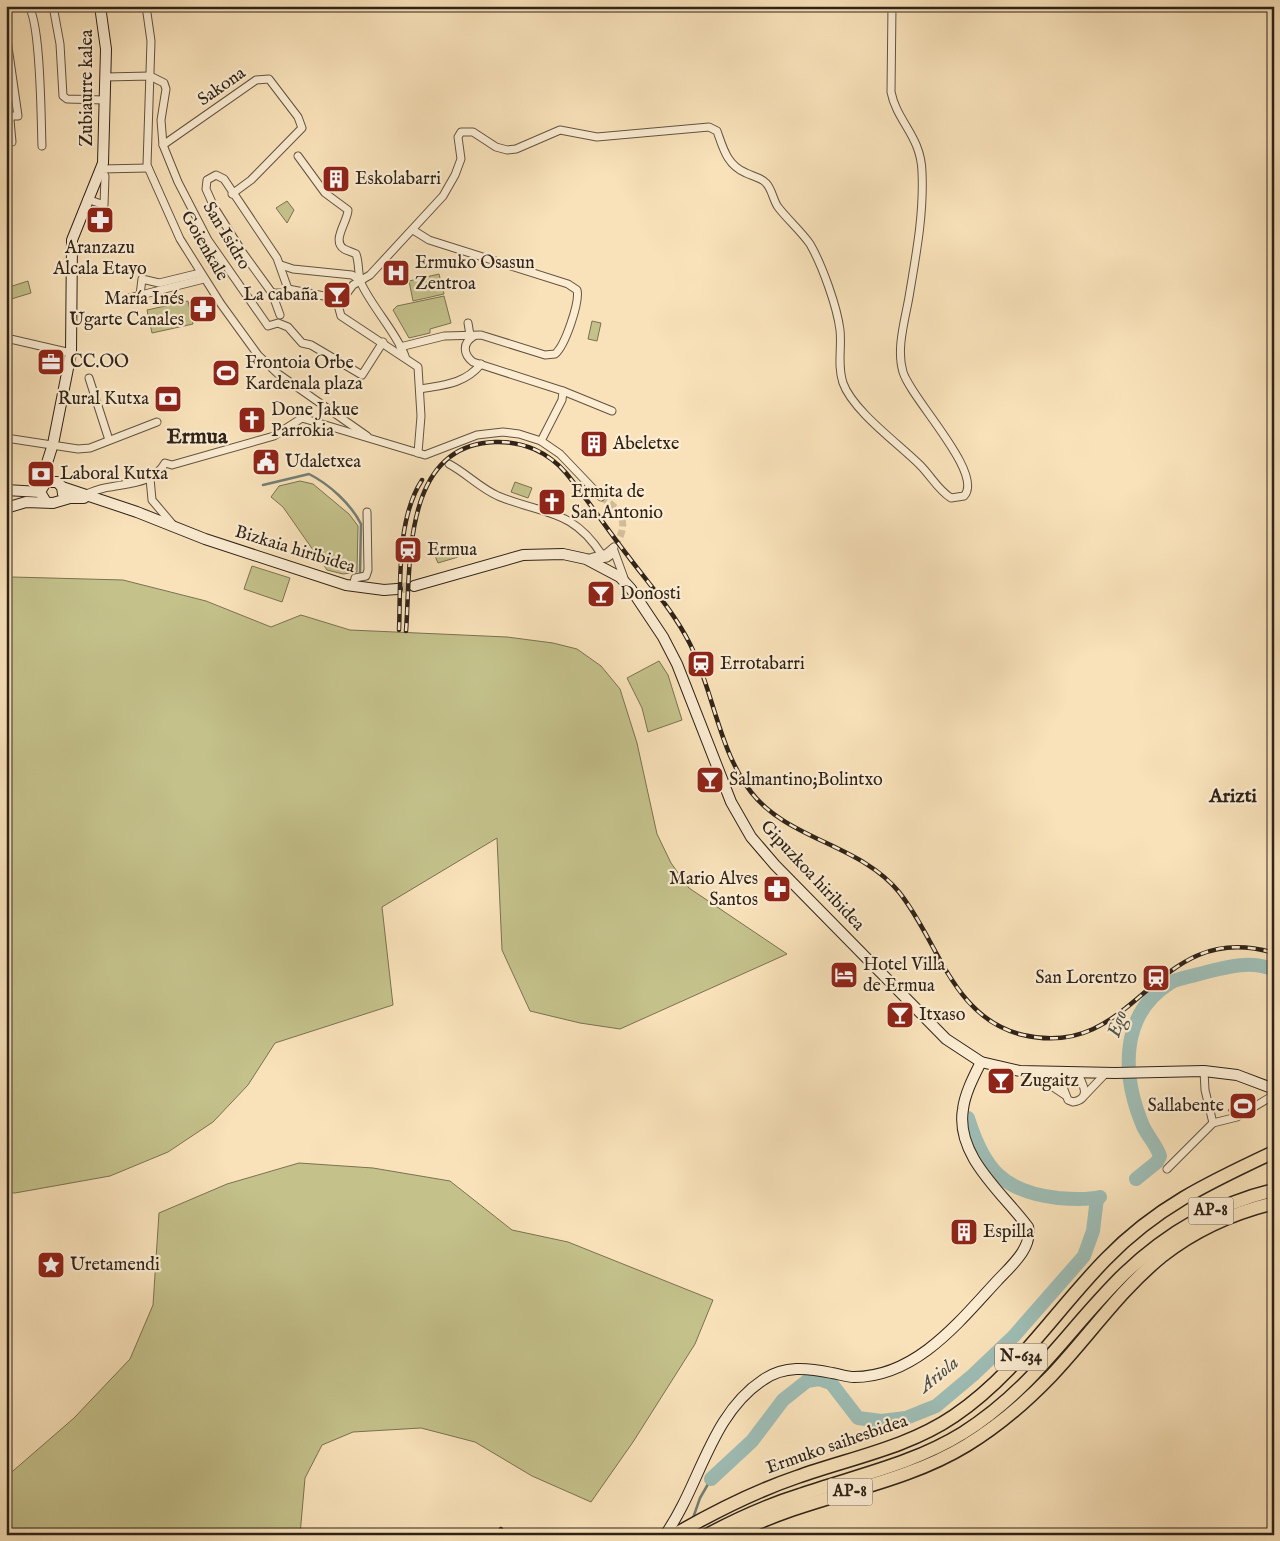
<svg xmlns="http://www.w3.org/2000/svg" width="1280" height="1541" viewBox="0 0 1280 1541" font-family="'IM FELL English',serif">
<rect width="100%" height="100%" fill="#f9e2ba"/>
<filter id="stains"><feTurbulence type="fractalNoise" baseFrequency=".004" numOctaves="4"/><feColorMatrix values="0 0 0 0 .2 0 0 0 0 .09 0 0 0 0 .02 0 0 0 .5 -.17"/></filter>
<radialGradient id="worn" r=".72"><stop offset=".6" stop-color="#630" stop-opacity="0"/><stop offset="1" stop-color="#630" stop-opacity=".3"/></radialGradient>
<g fill="#c4c18b" stroke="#7a7252">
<path d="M287,201L294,210L287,223L276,208Z"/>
<path d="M439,274L444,294L413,301L409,281Z"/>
<path d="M28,281L31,293L8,300L6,288Z"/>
<path d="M444,296L451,323L430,329V333L409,338L393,310L397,306Z"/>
<path d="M188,301L193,324L152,333L147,310Z"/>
<path d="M592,321L601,323L597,341L588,339Z"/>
<path d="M300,481L313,484L349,514L358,526L357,572L343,574L327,570L283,507L271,497L279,486Z"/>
<path d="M515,482L532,488L528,498L511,492Z"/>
<path d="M456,549L458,557L438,563L435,556Z"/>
<path d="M252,566L290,578L282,602L244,589Z"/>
<path d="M13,577L123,580L206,601L271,627L301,615L350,630L507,637L553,643L577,649L601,666L620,689L637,743L657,834L671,863L689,888L787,954L620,1029L580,1023L530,1011L502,950L497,838L382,907L393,1005L275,1043L248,1085L213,1122L168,1152L110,1176L15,1193L6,1192V580Z"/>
<path d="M659,661L668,675L682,720L648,732L642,708L627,678Z"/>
<path d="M1253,1096L1257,1103L1233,1117L1228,1110Z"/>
<path d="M299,1163L373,1168L450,1181L512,1230L568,1242L713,1300L695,1344L633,1442L591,1502L532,1476L475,1442L421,1428L353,1432L322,1445L305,1478L300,1535H6V1477L74,1418L130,1359L153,1305L159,1213L227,1184Z"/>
</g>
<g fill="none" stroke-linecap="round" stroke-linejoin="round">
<g stroke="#727f76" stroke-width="2.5">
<path d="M263,485L309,474C329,484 351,504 361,524L360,574"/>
<path d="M693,1518L700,1498L711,1479"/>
</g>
<g stroke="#9ebdb5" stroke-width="14">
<path d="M968,1118C984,1169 1003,1192 1058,1198C1070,1199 1088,1200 1100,1197"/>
<path d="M1136,1179L1157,1162L1160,1156C1156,1144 1148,1137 1143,1126C1122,1076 1119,1015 1170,983C1178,978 1190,977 1199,974C1223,968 1250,959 1274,970"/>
<path d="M711,1479L752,1441L783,1400L807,1381L819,1379L831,1383L858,1418L881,1421L906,1418L936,1406L973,1375L1014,1336L1084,1256L1093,1231L1097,1198"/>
</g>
<path stroke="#d1bc9a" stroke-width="7" stroke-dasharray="7 3.5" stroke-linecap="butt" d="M601,497C623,511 630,524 614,547"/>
<path stroke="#d1bc9a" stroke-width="10" stroke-dasharray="10 5" stroke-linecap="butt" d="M397,589L414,586"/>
<defs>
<g id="street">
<path d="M28,6C41,20 41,122 42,146"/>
<path d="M53,6L60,44L63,96L67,99L105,100"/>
<path d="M146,6L151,41L147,165L180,239L221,304L258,355L277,373L367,436"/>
<path d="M6,33L18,116H11L10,120L12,142"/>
<path d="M106,77L150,76L164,83L166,89L161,120L163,145L178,182L208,240L268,326L278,323L288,327L302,343L311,345L362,375L383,342"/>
<path d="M163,145L256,80L269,79L298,117L302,128L251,180L232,194"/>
<path d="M298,156L325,193L348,210C348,221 331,241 344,249C348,251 352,252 356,254C360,265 357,274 362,285C373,308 397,334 405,356"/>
<path d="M87,199L104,205L105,176L101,169L148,168"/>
<path d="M281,265L293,269L352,275L360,280"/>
<path d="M272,293H283L288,289L329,297L338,305"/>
<path d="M140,295L142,279L159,283L200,273"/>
<path d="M125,299L204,279"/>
<path d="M338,305L353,285L370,275L443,196L455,175L461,159L458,137L461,132H473L496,147L507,150L516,149L560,130L597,137L709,127L717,131C723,148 727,165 746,173C752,176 762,178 766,183C772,189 773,200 778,207C788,220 801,231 810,244C822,265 837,306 840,330C842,348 837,365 843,383C853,411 899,444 920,465C931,476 938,490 951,498L964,496C985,474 911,399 903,372C896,349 905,320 909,297C916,255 924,214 922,172C921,136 897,122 891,92L892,6"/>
<path d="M338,305L341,316L418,367L421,416L418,453"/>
<path d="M280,315L272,293L243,253L214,207L206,189L207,180L216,175L224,179L277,258L288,289"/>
<path d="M468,323L470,335"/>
<path d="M474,336C462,343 463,354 473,362L563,391L562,400L541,441"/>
<path d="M6,338L71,353"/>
<path d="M400,347L444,336L481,335L545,355L555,354C565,346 580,302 577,290L568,284L429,240L413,230"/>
<path d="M89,378L109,440"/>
<path d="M420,389C443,385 465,384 481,364"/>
<path d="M563,391L612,411"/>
<path d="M6,438L78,449L90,448L157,422"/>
<path d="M449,464C466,473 480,488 498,496C544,515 572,508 602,555"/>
<path d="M150,478L152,500L174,526"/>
<path d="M83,495C92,492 101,488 110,487C131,483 154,483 165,463L172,465L274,436L302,418L425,455L477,435L503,432L519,434L541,441L560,454L601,497"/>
<path d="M613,548L624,578"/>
<path d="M586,559L607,553L614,547"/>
<path d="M594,560L607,558L614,553"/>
<path d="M353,586L355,578L366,576L368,570L367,512"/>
<path d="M1029,1071L1065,1095"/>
<path d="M1204,1071L1205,1090L1213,1123"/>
<path d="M1066,1072L1063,1087L1068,1100L1073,1102C1092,1099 1083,1084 1077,1072"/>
<path d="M1085,1095L1105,1074"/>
<path d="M1167,1169L1213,1123L1237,1117L1274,1095"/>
</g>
<g id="secondary">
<path d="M46,482V466L53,444L71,353L72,240L103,163L106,49L100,6"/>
<path d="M62,487L137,512L205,539L346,585L384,590L397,589"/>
<path d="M6,490L40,492"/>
<path d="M46,502L40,492L46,482H57L62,487L63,494"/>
<path d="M6,508L26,502L53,503L70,498H84"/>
<path d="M414,586L523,555L563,554L586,559L620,577L631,589L663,637L677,664L731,802L751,837L775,865L946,1039L981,1062L1020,1071L1115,1073L1204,1071L1237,1075L1274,1089"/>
<path d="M665,1535C700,1486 710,1415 763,1380C784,1365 808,1368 832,1373C839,1374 847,1377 854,1377C916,1377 959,1322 997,1281C1010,1267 1033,1248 1028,1227C1003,1193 955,1156 963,1109C965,1093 974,1076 981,1062"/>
</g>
<g id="highway">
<path d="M674,1535C714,1512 753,1492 797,1477C850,1458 907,1448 954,1416C1016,1374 1055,1311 1106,1259C1156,1207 1210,1182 1274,1152"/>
<path d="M707,1535C737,1519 768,1505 800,1495C855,1476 913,1464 963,1433C1034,1388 1067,1330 1124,1274C1167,1233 1216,1204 1274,1190"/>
<path d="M733,1535C807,1495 895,1489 967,1445C998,1426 1026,1402 1051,1376C1089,1336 1119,1291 1162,1256C1195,1230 1233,1213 1274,1203"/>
</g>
</defs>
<use href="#street" stroke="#625340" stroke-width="9"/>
<use href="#secondary" stroke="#2f2318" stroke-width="12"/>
<use href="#highway" stroke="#2f2318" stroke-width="15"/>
<use href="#street" stroke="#fbecd2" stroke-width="7"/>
<use href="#secondary" stroke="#fbecd2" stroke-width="10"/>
<use href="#highway" stroke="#f9e2ba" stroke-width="12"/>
<defs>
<g id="rail">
<path d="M399,630C401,584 396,520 422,480"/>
<path d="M406,631C411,566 401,445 495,442C523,441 548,452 566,473C588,500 607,529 628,556C649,584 674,612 690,644C713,690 719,751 751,792C788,840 860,844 899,892C939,942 952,1018 1023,1035C1139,1062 1153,917 1274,953"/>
<path d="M498,1535L501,1529"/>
</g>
</defs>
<use href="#rail" stroke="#2f2318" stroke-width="4.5"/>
<use href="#rail" stroke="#fbecd2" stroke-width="2.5" stroke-dasharray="8" stroke-linecap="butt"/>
</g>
<defs>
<symbol id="building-square" viewBox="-11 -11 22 22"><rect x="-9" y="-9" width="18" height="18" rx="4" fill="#8f2418" stroke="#fbecd2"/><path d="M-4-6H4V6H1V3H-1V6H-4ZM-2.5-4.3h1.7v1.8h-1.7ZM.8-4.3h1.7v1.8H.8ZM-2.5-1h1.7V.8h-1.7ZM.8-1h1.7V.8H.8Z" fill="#fff"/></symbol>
<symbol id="pharmacy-square" viewBox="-11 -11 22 22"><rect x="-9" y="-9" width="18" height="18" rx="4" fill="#8f2418" stroke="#fbecd2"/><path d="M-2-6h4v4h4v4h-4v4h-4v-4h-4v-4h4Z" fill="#fff"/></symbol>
<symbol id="hospital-square" viewBox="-11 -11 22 22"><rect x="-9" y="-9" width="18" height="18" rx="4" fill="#8f2418" stroke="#fbecd2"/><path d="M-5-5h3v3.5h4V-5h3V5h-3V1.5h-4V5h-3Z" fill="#fff"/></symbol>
<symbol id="bar-square" viewBox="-11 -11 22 22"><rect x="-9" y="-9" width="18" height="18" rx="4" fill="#8f2418" stroke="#fbecd2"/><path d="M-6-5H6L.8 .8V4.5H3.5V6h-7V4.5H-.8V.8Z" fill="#fff"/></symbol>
<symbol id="office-square" viewBox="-11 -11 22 22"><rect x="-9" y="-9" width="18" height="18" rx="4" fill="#8f2418" stroke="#fbecd2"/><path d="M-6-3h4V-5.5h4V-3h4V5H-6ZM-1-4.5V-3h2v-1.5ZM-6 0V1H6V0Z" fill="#fff"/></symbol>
<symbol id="stadium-square" viewBox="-11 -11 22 22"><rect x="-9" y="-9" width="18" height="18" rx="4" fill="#8f2418" stroke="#fbecd2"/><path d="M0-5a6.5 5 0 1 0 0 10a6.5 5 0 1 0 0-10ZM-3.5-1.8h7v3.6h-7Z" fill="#fff"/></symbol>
<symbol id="bank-square" viewBox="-11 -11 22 22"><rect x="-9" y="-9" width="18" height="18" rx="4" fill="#8f2418" stroke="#fbecd2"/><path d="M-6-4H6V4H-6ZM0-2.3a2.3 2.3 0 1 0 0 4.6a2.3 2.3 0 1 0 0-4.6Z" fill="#fff"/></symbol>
<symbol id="church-square" viewBox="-11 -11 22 22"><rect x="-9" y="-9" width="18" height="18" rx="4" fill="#8f2418" stroke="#fbecd2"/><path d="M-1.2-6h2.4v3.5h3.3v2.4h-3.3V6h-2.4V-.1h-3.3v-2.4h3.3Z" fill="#fff"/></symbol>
<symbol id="civic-square" viewBox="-11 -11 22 22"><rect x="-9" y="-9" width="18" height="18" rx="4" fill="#8f2418" stroke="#fbecd2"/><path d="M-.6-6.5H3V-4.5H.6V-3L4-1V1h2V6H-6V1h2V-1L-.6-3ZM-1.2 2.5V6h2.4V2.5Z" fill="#fff"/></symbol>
<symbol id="station-square" viewBox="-11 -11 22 22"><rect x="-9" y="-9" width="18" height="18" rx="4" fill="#8f2418" stroke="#fbecd2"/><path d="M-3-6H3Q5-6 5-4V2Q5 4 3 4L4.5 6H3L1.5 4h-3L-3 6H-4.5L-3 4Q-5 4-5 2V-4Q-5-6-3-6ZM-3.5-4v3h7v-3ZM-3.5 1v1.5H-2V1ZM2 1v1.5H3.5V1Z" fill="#fff"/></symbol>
<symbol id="hotel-square" viewBox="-11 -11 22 22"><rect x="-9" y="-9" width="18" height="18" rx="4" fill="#8f2418" stroke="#fbecd2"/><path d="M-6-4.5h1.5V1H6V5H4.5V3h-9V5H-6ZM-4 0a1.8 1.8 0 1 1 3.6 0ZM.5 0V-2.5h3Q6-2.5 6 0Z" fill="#fff"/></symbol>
<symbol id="sight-square" viewBox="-11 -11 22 22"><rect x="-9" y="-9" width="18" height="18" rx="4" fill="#8f2418" stroke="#fbecd2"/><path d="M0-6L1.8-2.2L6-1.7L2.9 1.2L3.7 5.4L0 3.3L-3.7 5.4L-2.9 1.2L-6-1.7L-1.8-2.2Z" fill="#fff"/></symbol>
</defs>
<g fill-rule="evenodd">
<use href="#building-square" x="320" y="163" width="32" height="32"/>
<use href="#pharmacy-square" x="84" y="204" width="32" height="32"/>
<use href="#hospital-square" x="380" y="257" width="32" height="32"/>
<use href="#bar-square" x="321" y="279" width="32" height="32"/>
<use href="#pharmacy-square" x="187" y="293" width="32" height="32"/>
<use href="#office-square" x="35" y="346" width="32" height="32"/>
<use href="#stadium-square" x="210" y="357" width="32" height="32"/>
<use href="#bank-square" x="152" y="383" width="32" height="32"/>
<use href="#church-square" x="236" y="404" width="32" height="32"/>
<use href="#building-square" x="578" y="428" width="32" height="32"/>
<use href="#civic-square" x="250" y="446" width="32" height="32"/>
<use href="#bank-square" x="25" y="458" width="32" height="32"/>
<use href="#church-square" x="536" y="486" width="32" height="32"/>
<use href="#station-square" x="392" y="534" width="32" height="32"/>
<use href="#bar-square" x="585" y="578" width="32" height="32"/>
<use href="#station-square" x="685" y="648" width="32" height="32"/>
<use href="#bar-square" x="694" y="764" width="32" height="32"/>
<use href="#pharmacy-square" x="761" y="873" width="32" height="32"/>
<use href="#hotel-square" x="828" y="959" width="32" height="32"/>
<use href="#station-square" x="1140" y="962" width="32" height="32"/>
<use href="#bar-square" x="884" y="999" width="32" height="32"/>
<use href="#bar-square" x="985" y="1065" width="32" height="32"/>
<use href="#stadium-square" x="1227" y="1090" width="32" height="32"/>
<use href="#building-square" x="948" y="1216" width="32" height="32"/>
<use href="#sight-square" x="35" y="1249" width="32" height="32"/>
</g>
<g text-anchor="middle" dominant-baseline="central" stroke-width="4.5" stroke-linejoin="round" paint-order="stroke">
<g fill="#fbecd2" stroke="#6c5f50" stroke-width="1">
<rect x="1188.5" y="1197.5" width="45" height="27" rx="4"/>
<rect x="995" y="1343.5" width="52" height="27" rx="4"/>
<rect x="827.5" y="1478.5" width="45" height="27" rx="4"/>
</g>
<g font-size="16" font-weight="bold" fill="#2f2318">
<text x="1211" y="1211">AP-8</text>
<text x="1021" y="1357">N-634</text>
<text x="850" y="1492">AP-8</text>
</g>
<g font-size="18" fill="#2f2318" stroke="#fbecd2">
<text transform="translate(222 87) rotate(-35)">Sakona</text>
<text transform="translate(87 88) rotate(-90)">Zubiaurre kalea</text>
<text transform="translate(226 236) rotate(59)">San Isidro</text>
<text transform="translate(204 246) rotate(60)">Goienkale</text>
<text transform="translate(295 550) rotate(17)">Bizkaia hiribidea</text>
<text transform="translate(812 876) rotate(47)">Gipuzkoa hiribidea</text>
<text transform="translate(837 1445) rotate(-19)">Ermuko saihesbidea</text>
</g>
<g font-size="18" fill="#2f2318" stroke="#fbecd2" text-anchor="start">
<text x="355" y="179">Eskolabarri</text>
<text x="100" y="248" text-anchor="middle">Aranzazu<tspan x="100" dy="21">Alcala Etayo</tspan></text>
<text x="415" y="263">Ermuko Osasun<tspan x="415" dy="21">Zentroa</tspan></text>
<text x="318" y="295" text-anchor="end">La cabaña</text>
<text x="184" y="299" text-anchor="end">María Inés<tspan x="184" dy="21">Ugarte Canales</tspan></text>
<text x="70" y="362">CC.OO</text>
<text x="245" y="363">Frontoia Orbe<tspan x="245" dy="21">Kardenala plaza</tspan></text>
<text x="149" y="399" text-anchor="end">Rural Kutxa</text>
<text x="271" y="410">Done Jakue<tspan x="271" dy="21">Parrokia</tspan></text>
<text x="613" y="444">Abeletxe</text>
<text x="285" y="462">Udaletxea</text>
<text x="60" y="474">Laboral Kutxa</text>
<text x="571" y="492">Ermita de<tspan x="571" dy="21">San Antonio</tspan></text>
<text x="427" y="550">Ermua</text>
<text x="620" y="594">Donosti</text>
<text x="720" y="664">Errotabarri</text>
<text x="729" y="780">Salmantino;Bolintxo</text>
<text x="758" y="879" text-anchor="end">Mario Alves<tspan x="758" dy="21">Santos</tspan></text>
<text x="863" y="965">Hotel Villa<tspan x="863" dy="21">de Ermua</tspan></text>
<text x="1137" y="978" text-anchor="end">San Lorentzo</text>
<text x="919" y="1015">Itxaso</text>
<text x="1020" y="1081">Zugaitz</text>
<text x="1224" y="1106" text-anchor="end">Sallabente</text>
<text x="983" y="1232">Espilla</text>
<text x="70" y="1265">Uretamendi</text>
</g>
<g font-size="19" font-style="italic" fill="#505147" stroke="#fbecd2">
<text transform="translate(1118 1024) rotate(-73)">Ego</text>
<text transform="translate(939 1375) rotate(-39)">Ariola</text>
</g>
<g font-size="20" font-weight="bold" fill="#2f2318" stroke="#fbecd2">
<text x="1233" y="796">Arizti</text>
</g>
<g font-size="22" font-weight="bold" fill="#2f2318" stroke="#fbecd2">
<text x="197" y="437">Ermua</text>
</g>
</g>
<rect width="1280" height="1541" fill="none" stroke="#f9e2ba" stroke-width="25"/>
<rect x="8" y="8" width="1265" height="1526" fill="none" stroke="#2f2318" stroke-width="2.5"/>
<rect x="12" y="12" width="1255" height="1516" fill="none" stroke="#2f2318"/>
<rect width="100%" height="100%" filter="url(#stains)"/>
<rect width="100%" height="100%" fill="url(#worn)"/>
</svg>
